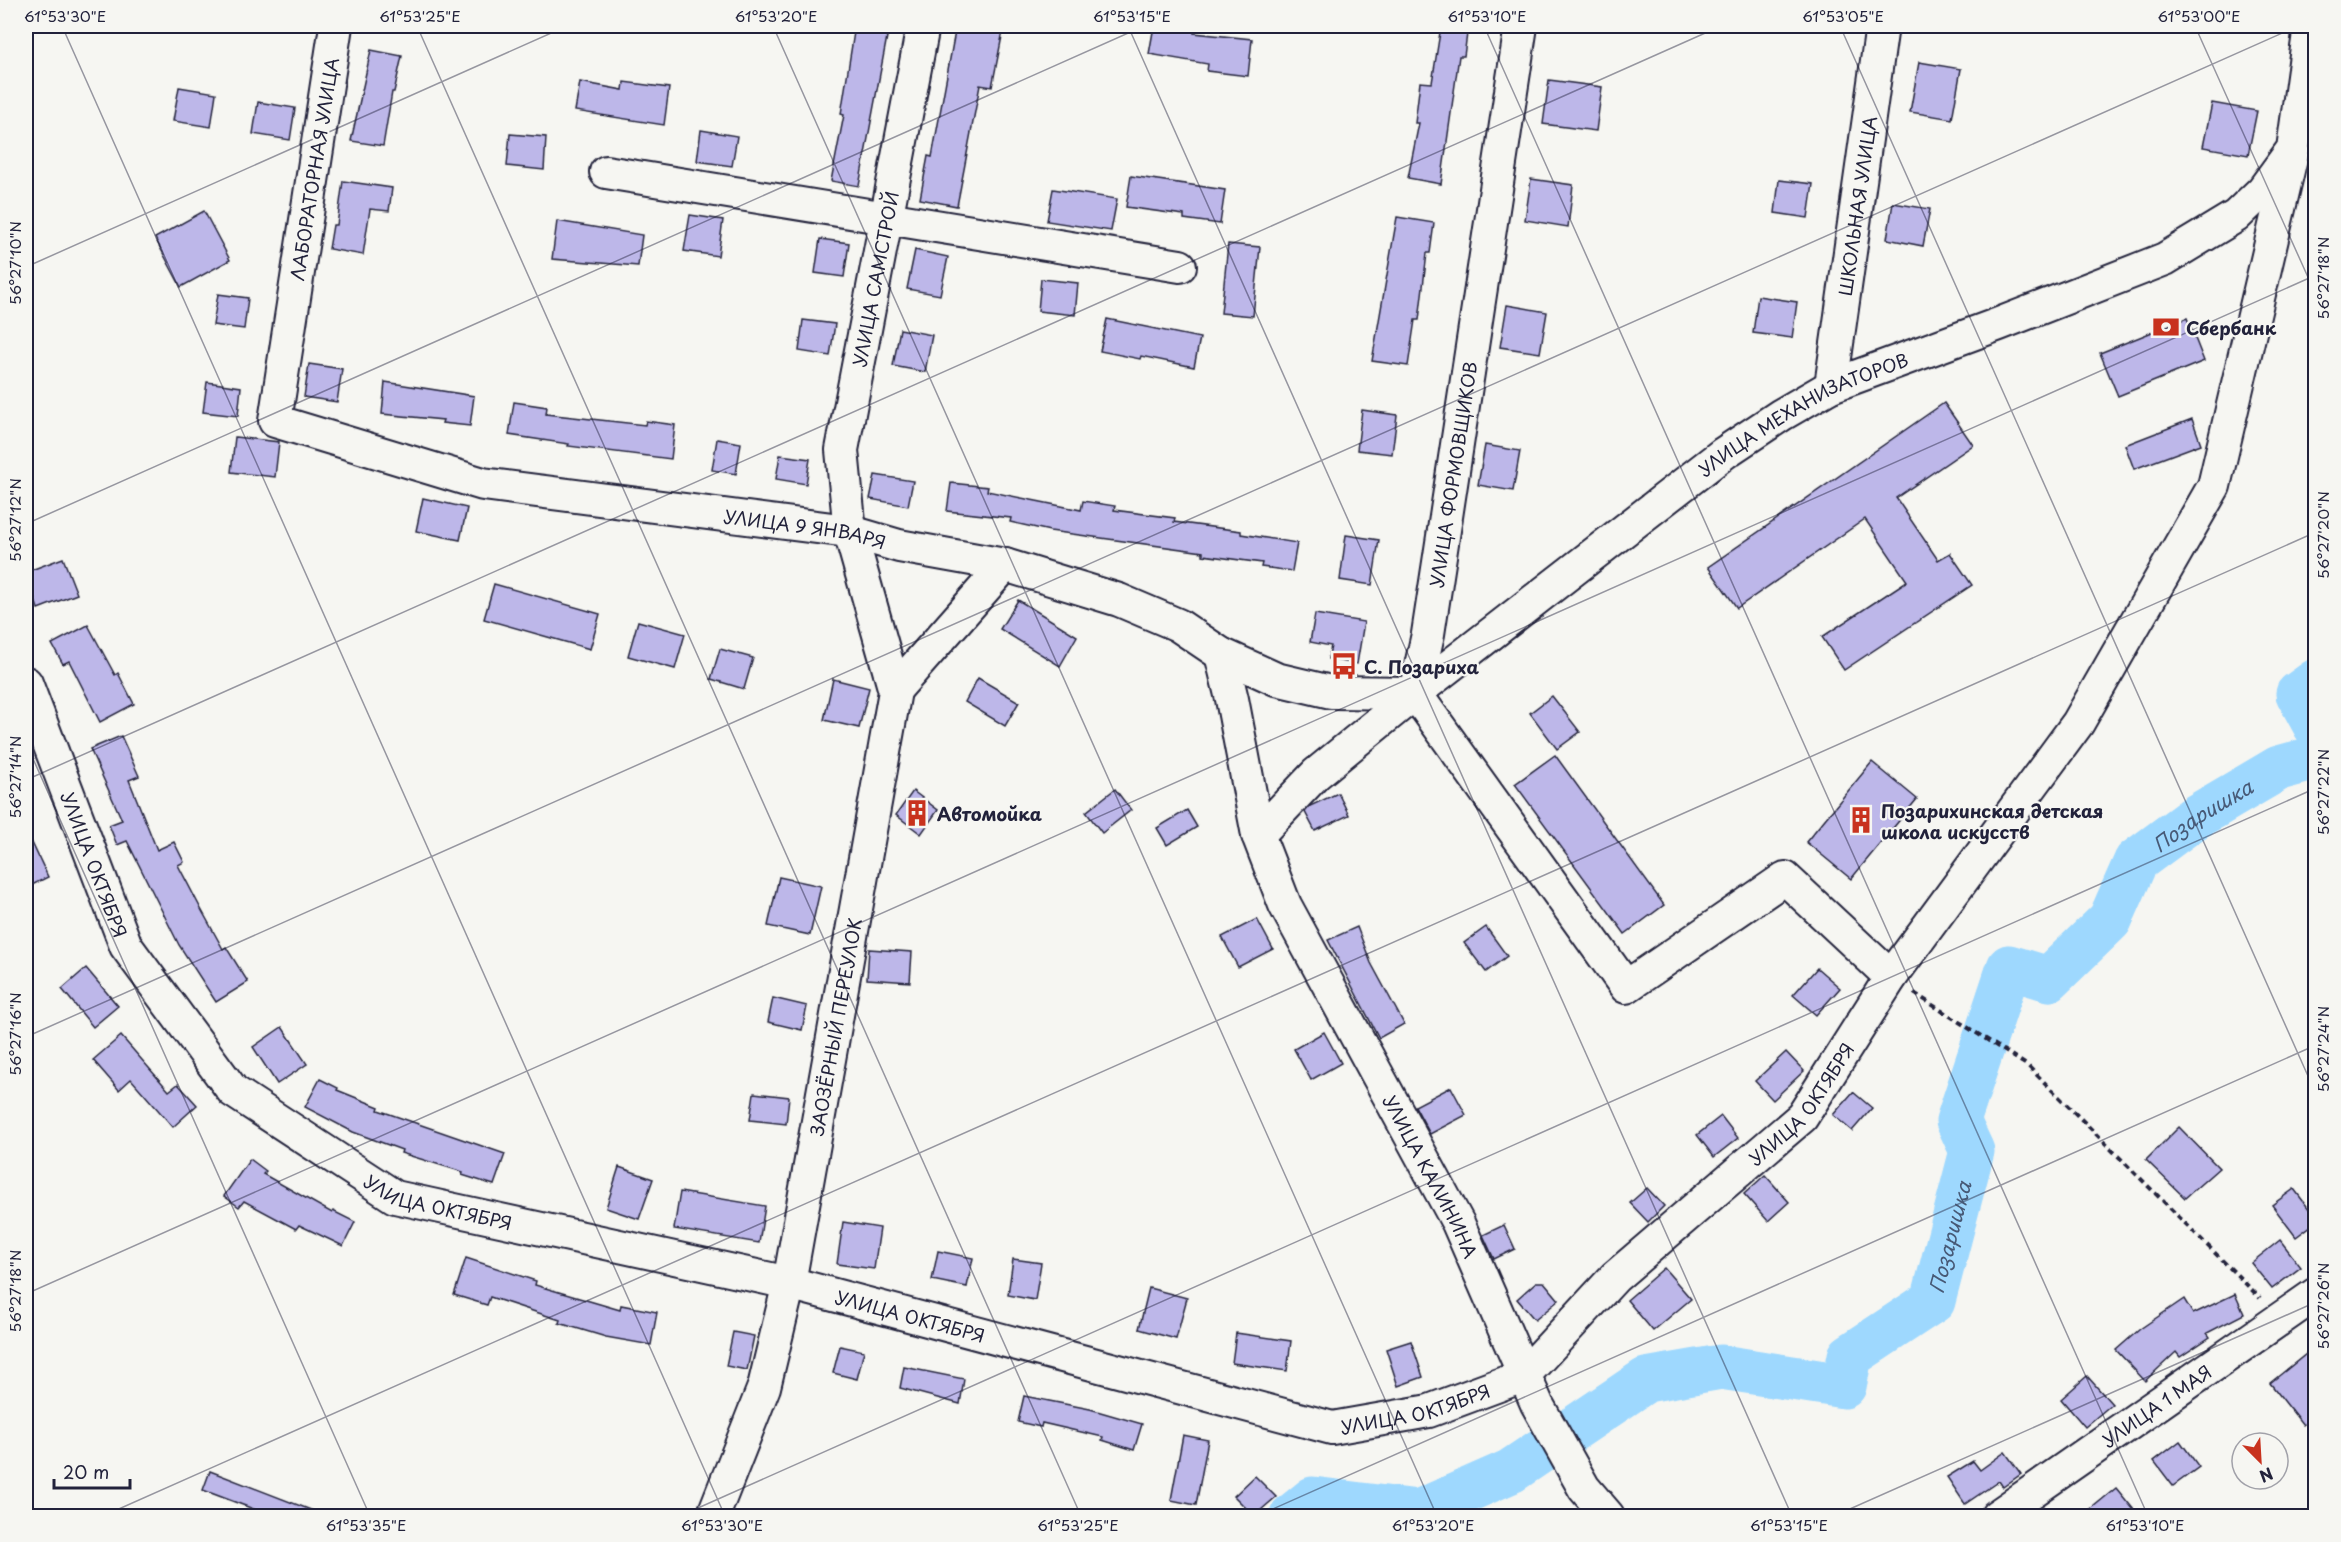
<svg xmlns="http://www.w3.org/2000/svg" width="2341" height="1542" viewBox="0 0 2341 1542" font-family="'Playpen Sans',sans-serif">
<rect width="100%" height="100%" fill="#f6f6f2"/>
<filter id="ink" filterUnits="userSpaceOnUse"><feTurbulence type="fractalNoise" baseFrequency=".0167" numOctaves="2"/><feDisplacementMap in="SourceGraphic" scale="12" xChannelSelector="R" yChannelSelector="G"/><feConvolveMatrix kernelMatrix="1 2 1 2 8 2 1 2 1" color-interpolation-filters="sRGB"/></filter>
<g filter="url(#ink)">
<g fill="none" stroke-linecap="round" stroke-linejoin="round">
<g stroke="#9ed8fe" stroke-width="45">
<path d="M2316,681L2298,694L2316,727"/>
<path id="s1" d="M1292,1516L1313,1499L1418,1512L1511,1471L1646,1380L1721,1367L1844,1386L1850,1356L1933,1301L1972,1151L1958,1121L2009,967L2049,979L2110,920L2136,861L2194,818L2279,768L2316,758"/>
</g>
</g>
<g fill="#bdb7e9" stroke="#22223b" stroke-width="1.5">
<path d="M855,26H889L859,186L831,181L844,115L841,114Z"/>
<path d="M956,26H1004L992,87L980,85L957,206L920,199L928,156L932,157Z"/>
<path d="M1154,26H1175L1195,29L1194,33L1252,39L1248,76L1207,71L1208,64L1149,54Z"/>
<path d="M1441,26H1468L1464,56H1459L1441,184L1408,178L1419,123H1415L1420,82L1432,83Z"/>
<path d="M371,50L402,56L394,92H392L383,146L351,141Z"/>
<path d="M1919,62L1961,69L1952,119L1910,112Z"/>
<path d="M1549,80L1602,87L1596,131L1543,124Z"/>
<path d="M580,82L623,90L624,82L669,88L664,125L575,111Z"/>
<path d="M179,87L216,93L211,127L173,121Z"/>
<path d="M258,102L295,108L290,140L253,134Z"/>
<path d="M2212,103L2257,111L2248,155L2203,147Z"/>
<path d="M701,130L737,136L732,166L697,161Z"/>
<path d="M510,134L546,137L544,170L507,166Z"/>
<path d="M1131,176L1225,190L1220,224L1184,219V215L1126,207Z"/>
<path d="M1531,179L1573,185L1568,227L1525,220Z"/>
<path d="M1779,180L1813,184L1808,218L1775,213Z"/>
<path d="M343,181L392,188L389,211L370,209L363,255L329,249L333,225H337Z"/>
<path d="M1053,189L1117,199L1111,231L1047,221Z"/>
<path d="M1893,203L1930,209L1923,246L1887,239Z"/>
<path d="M204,211L230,260L181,287L155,238Z"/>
<path d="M690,215L723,220L718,256L684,251Z"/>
<path d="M1397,217L1434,223L1430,253H1427L1419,320H1415L1408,366L1372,361Z"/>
<path d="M557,221L642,235L638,266L552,259Z"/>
<path d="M820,239L849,243L844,277L815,273Z"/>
<path d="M1228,244L1260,247L1253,316L1221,313Z"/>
<path d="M915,250L948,257L940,295L907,289Z"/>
<path d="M1041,279L1078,283L1075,315L1038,311Z"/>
<path d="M218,294L248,298L244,329L213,325Z"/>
<path d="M1758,296L1797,302L1792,338L1753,333Z"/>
<path d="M1507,305L1547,312L1540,353L1500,347Z"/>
<path d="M2187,318L2204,361L2118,396L2100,353Z"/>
<path d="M1107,319L1200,338L1194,367L1141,356L1140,359L1100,351Z"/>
<path d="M803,320L835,324L830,356L799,351Z"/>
<path d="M900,329L932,335L925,372L893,366Z"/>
<path d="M309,364L342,369L337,402L304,397Z"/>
<path d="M207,382L241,387L238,416L203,412Z"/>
<path d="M385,382L474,396L470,426L442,423L443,420L382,414Z"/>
<path d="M514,402L547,407L546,414L645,425L646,421L675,425L671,459L568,446L569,444L509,435Z"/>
<path d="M1944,403L1973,445L1896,498L1938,560L1950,553L1972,585L1844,670L1822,637L1907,581L1865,519L1737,608L1708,567Z"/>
<path d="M1362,410L1397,415L1392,454L1357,450Z"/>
<path d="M2192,419L2201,444L2134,469L2125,445Z"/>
<path d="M235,437L279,442L275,477L231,472Z"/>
<path d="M717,439L741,443L736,474L712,470Z"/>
<path d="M1485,445L1520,451L1513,491L1478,485Z"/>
<path d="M780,455L810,459L806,484L776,479Z"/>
<path d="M875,475L913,481L908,506L870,499Z"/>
<path d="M951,483L988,487L987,491L1081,510L1083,501L1115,506L1114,510L1175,518L1174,522L1241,531V534L1297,543L1292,571L1261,567L1262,563L1203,555V552L1050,531L1010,522L1011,518L947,511Z"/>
<path d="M423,498L467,508L460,540L416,531Z"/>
<path d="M1346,535L1379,540L1372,585L1340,580Z"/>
<path d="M63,558L77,594L38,609L26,572Z"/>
<path d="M494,584L600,614L590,649L484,619Z"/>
<path d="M1018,600L1077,636L1060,666L1000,629Z"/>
<path d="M1315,614L1364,622L1357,664L1328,659L1331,646L1310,642Z"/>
<path d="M638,621L685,634L675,669L628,656Z"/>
<path d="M88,625L115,675L118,673L134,704L100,722L69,661L63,664L52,644Z"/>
<path d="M720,649L753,658L744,689L711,679Z"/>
<path d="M978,678L1019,702L1005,726L965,702Z"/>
<path d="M833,679L869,688L859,728L824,720Z"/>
<path d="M1552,696L1580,732L1557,749L1530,713Z"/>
<path d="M121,736L139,776L129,780L157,850L174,842L184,862L178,865L201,909L223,949L226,947L248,982L216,1002L179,945L127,841L117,845L109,825L122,820L90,749Z"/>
<path d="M1555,755L1664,905L1625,934L1515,784Z"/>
<path d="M1872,762L1917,799L1851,879L1806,842Z"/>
<path d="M1115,789L1131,810L1102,833L1086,812Z"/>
<path d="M913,791L938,810L921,834L896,815Z"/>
<path d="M1338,793L1349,815L1315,831L1305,812L1310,806Z"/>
<path d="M1187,810L1197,827L1167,845L1157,828Z"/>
<path d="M26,830L48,877L26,888Z"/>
<path d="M779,877L821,886L810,935L768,926Z"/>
<path d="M1257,919L1273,949L1238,967L1222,937Z"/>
<path d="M1357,927L1371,963L1404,1024L1379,1038L1328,940Z"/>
<path d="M1486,927L1507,956L1486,972L1464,943Z"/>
<path d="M869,949L912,952L910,982L867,979Z"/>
<path d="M86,968L118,1006L93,1027L62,989Z"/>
<path d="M1817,968L1840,988L1816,1015L1793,995Z"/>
<path d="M773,998L807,1006L802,1030L768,1022Z"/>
<path d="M282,1027L307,1064L277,1084L253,1047Z"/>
<path d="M1324,1032L1341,1063L1311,1080L1294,1049Z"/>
<path d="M121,1036L169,1091L178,1084L197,1105L173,1127L131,1079L119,1090L93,1060Z"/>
<path d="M1786,1052L1804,1071L1773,1100L1755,1081Z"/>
<path d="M320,1079L338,1088L337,1090L379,1107L378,1110L505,1154L494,1185L462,1175L463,1172L401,1153L402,1150L353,1132L305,1107Z"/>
<path d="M1451,1087L1466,1115L1430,1134L1415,1106Z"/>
<path d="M1853,1092L1872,1108L1852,1131L1833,1115Z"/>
<path d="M754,1093L789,1097L786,1124L750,1120Z"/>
<path d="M1721,1116L1738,1138L1714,1157L1697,1135Z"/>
<path d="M2179,1127L2219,1168L2185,1198L2146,1160Z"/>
<path d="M250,1159L266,1171L263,1174L332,1213L333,1211L355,1222L343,1246L299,1225L296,1229L244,1201L239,1207L224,1196Z"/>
<path d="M619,1167L653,1179L639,1219L606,1208Z"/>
<path d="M1765,1175L1789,1202L1768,1221L1744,1194Z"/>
<path d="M1647,1188L1664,1206L1648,1222L1630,1203Z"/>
<path d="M2294,1189L2316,1218V1222L2296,1237L2272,1205Z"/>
<path d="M680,1192L765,1206L759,1243L674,1229Z"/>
<path d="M843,1222L880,1228L874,1269L837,1264Z"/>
<path d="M1504,1225L1515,1249L1494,1259L1483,1235Z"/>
<path d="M2280,1240L2301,1267L2272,1289L2251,1263Z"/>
<path d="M938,1251L973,1258L967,1287L932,1280Z"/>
<path d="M466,1258L536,1281L535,1285L620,1310L621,1305L657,1312L651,1345L606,1337L559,1323L560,1320L490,1297L487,1305L454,1295Z"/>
<path d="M1013,1259L1041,1263L1035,1300L1008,1295Z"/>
<path d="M1664,1268L1691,1299L1653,1331L1627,1300Z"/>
<path d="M1536,1282H1544L1559,1300L1535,1320L1517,1299Z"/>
<path d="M1149,1288L1187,1298L1176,1339L1139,1329Z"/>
<path d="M2235,1294L2244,1314L2207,1333L2210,1337L2180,1357L2176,1352L2145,1381L2116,1350L2140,1329L2184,1299L2193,1314Z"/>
<path d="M733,1332L754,1336L747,1370L726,1366Z"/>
<path d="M1236,1333L1291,1341L1287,1371L1232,1363Z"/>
<path d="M1411,1341L1423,1377L1398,1386L1386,1349Z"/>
<path d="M840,1346L864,1351L857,1379L833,1373Z"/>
<path d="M2316,1346V1415L2303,1425L2270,1383Z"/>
<path d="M904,1367L964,1379L960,1404L900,1388Z"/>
<path d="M2087,1376L2112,1404L2085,1427L2061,1399Z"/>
<path d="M1024,1396L1090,1409L1142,1424L1134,1450L1102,1440L1103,1437L1042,1423L1041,1427L1018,1422Z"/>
<path d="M1183,1435L1208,1440L1196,1505L1171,1500Z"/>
<path d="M2180,1441L2199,1467L2173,1486L2154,1461Z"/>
<path d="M2005,1452L2021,1474L2003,1487L1999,1481L1965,1504L1947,1477L1973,1461L1980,1470Z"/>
<path d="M210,1471L324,1515L323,1516H272L203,1490Z"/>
<path d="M1255,1476L1276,1497L1254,1516L1234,1496Z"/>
<path d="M2116,1488L2139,1516H2082Z"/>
</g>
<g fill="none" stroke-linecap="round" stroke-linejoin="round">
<defs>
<g id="minor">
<path id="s2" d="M336,26L275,421L483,484L848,531L899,546L1005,565L1119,600L1178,625L1221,654L1276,679L1331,692L1415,693"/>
<path d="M606,172L1180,266"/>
<path id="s3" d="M1831,386L1882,26"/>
<path id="s4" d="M1221,654L1232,699L1258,835L1285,905L1458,1223L1537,1404L1584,1488L1608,1516"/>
<path id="s5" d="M26,683L126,946L233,1091L395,1197L789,1283L1332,1428L1429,1411L1523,1376L1615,1277L1802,1117L1891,977L2078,723L2214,486L2293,149"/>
<path d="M895,690L1005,565"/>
<path d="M1415,693L1626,987L1785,878L1891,977"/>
<path id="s6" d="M1415,693L1428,634L1442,543L1521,26"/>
<path id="s7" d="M1258,835L1316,774L1415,693L1724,453L1781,415L1831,386L1999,324L2165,259L2236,216L2263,190L2293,149L2310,26"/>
<path id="s8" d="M713,1516L764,1387L789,1283L895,691L850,532L842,450L923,26"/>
<path id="s9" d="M1997,1516L2316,1294"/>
</g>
</defs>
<use href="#minor" stroke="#22223b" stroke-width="36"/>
<path stroke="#22223b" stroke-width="4" stroke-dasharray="6 4.5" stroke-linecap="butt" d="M1914,993L2028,1066L2260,1298"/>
<use href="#minor" stroke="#f6f6f2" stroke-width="32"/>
</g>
</g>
<path fill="none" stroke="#22223b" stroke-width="1.5" stroke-opacity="0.45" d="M62,26L725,1516M417,26L1081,1516M773,26L1437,1516M1128,26L1792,1516M1484,26L2148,1516M1840,26L2316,1094M2195,26L2316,295M26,267L567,26M26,524L1144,26M26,743L370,1516M26,780L1721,26M26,1037L2298,26M26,1294L2316,275M103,1516L2316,532M680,1516L2316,788M1257,1516L2316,1045M1834,1516L2316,1302"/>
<defs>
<symbol id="bank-bare" viewBox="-9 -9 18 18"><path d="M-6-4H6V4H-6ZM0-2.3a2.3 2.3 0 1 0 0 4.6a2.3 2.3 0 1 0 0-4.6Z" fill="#c8321e" stroke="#f6f6f2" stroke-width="2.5" paint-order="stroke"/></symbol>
<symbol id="bus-bare" viewBox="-9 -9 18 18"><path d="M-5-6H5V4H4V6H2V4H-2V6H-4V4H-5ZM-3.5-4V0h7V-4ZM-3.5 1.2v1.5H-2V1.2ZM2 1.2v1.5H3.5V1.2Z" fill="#c8321e" stroke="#f6f6f2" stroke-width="2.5" paint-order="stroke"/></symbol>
<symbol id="building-bare" viewBox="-9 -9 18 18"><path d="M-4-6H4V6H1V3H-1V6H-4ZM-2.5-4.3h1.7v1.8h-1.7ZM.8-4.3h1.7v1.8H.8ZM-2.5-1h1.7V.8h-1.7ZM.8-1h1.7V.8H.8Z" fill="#c8321e" stroke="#f6f6f2" stroke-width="2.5" paint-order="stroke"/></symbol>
</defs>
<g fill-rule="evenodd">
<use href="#bank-bare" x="2147" y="308" width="38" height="38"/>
<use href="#bus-bare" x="1325" y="647" width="38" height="38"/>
<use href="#building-bare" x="898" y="794" width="38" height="38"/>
<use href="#building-bare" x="1842" y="801" width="38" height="38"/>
</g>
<g text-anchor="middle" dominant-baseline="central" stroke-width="4.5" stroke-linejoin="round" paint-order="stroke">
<g font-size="18" fill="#22223b" stroke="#f6f6f2">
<text transform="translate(314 169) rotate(-81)">ЛАБОРАТОРНАЯ УЛИЦА</text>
<text stroke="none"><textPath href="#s3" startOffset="182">ШКОЛЬНАЯ УЛИЦА</textPath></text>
<text stroke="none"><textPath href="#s8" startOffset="1269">УЛИЦА САМСТРОЙ</textPath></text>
<text stroke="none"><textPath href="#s7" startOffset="692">УЛИЦА МЕХАНИЗАТОРОВ</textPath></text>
<text stroke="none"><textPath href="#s6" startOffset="222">УЛИЦА ФОРМОВЩИКОВ</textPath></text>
<text stroke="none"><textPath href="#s2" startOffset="942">УЛИЦА 9 ЯНВАРЯ</textPath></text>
<text stroke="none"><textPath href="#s5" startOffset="194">УЛИЦА ОКТЯБРЯ</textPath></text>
<text stroke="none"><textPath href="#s8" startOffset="506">ЗАОЗЁРНЫЙ ПЕРЕУЛОК</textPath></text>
<text stroke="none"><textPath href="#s5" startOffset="2210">УЛИЦА ОКТЯБРЯ</textPath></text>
<text stroke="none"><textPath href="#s4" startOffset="568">УЛИЦА КАЛИНИНА</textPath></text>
<text stroke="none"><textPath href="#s5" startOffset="698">УЛИЦА ОКТЯБРЯ</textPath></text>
<text stroke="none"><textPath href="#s5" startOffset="1184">УЛИЦА ОКТЯБРЯ</textPath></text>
<text stroke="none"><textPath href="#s9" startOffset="194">УЛИЦА 1 МАЯ</textPath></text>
<text stroke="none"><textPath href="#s5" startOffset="1706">УЛИЦА ОКТЯБРЯ</textPath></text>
</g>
<g font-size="18" font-weight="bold" fill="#22223b" stroke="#f6f6f2" text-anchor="start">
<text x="2186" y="327">Сбербанк</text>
<text x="1364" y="666">С. Позариха</text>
<text x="1881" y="810">Позарихинская детская<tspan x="1881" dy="21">школа искусств</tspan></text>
<text x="937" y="813">Автомойка</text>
</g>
<g font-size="20" font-style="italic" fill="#475976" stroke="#f6f6f2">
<text stroke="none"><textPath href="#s1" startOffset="1350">Позаришка</textPath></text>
<text stroke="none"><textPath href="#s1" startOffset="794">Позаришка</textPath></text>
</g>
</g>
<rect width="2341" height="1542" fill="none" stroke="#f6f6f2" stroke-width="66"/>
<g transform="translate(2260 1461) rotate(156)"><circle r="28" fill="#f6f6f2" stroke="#a1a1a9" stroke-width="1.5"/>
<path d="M0-4.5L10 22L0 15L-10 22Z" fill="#c8321e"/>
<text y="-9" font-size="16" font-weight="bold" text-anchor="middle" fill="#22223b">N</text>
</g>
<path d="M54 1479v9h76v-9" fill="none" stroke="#22223b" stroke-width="3"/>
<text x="63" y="1479" font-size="18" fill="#22223b" stroke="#f6f6f2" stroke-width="4.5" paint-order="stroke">20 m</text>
<rect x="33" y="33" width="2275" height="1476" fill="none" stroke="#22223b" stroke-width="2"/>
<g font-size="15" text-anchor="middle" fill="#22223b">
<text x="65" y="22">61°53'30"E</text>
<text x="420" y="22">61°53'25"E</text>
<text x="776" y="22">61°53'20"E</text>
<text x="1132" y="22">61°53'15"E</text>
<text x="1487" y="22">61°53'10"E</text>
<text x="1843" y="22">61°53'05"E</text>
<text x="2199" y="22">61°53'00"E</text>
<text transform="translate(16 263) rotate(-90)" y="5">56°27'10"N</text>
<text transform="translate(2324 278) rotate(-90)" y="5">56°27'18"N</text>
<text transform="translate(16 520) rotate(-90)" y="5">56°27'12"N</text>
<text transform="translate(2324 535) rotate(-90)" y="5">56°27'20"N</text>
<text transform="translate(16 777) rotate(-90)" y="5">56°27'14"N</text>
<text transform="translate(2324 792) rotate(-90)" y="5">56°27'22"N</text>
<text transform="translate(16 1034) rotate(-90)" y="5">56°27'16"N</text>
<text transform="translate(2324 1049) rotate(-90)" y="5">56°27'24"N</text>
<text transform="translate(16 1291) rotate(-90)" y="5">56°27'18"N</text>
<text transform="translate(2324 1306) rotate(-90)" y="5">56°27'26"N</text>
<text x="366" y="1531">61°53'35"E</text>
<text x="722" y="1531">61°53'30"E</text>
<text x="1078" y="1531">61°53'25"E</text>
<text x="1433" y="1531">61°53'20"E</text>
<text x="1789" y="1531">61°53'15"E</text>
<text x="2145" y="1531">61°53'10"E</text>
</g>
</svg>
